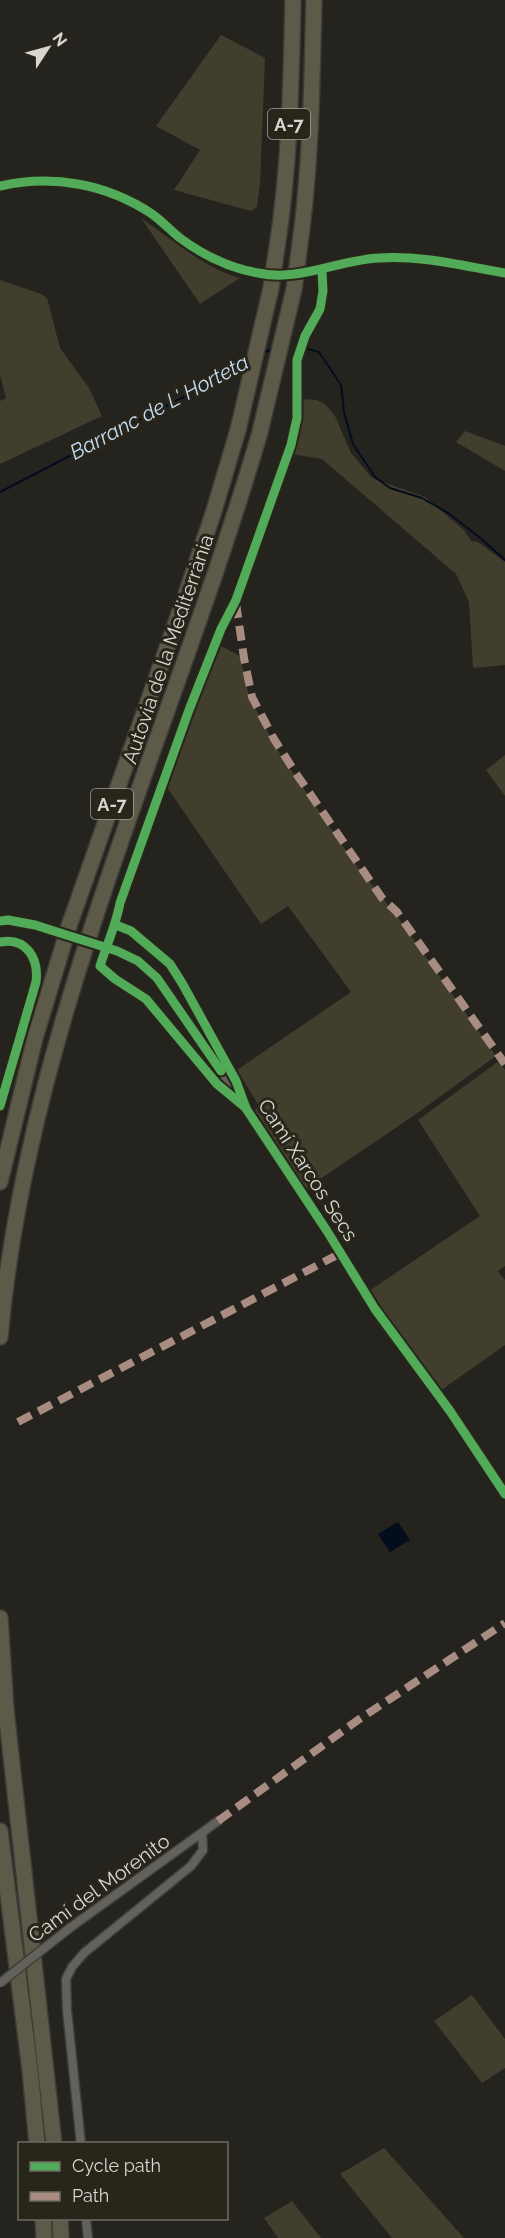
<svg xmlns="http://www.w3.org/2000/svg" width="505" height="2238" viewBox="0 0 505 2238" font-family="Raleway,sans-serif">
<rect width="100%" height="100%" fill="#24231e"/>
<g fill="#413e2e">
<path d="M221,35L265,58L260,184L257,207L251,211L174,190L200,150L156,126Z"/>
<path d="M141,218C173,240 202,267 240,278L200,304Z"/>
<path d="M0,280L41,294L47,298L60,348L89,388L102,416L0,464V401L6,398L0,375Z"/>
<path d="M301,399L317,400L326,405L335,416L351,453L372,478L425,497L464,530L471,541L478,542L505,562V665L473,668L469,602L456,574L322,459L291,454Z"/>
<path d="M465,431L505,446V471L456,442Z"/>
<path d="M221,646L240,656L249,696L278,751L353,861L397,916L496,1056L416,1114L304,1190L254,1111L259,1106L237,1070L351,992L288,906L261,924L166,786L186,729Z"/>
<path d="M505,755V796L486,770Z"/>
<path d="M499,1061L505,1070V1266L498,1271L505,1280V1345L440,1391L369,1291L480,1216L418,1120Z"/>
<path d="M472,1995L505,2039V2068L482,2083L434,2021Z"/>
<path d="M384,2148L385,2149L464,2238H392L340,2174Z"/>
<path d="M292,2201L321,2238H278L264,2218Z"/>
</g>
<path fill="#030d1e" d="M398,1522L410,1540L390,1552L378,1534Z"/>
<g fill="none" stroke-linecap="round" stroke-linejoin="round">
<g stroke="#030d1e" stroke-width="2">
<path d="M305,348L319,352L341,385L344,412L353,444L375,477L390,488L422,498L448,513L478,536L505,560"/>
<path d="M262,353L273,349"/>
<path d="M0,492L211,383L240,361L248,358"/>
</g>
<defs>
<g id="street">
<path d="M0,186C53,174 107,184 152,214C162,221 170,230 180,238C203,255 229,268 258,273C300,282 337,260 379,258C421,255 463,266 505,273"/>
<path d="M0,921L8,920L35,925"/>
<path d="M117,951C142,963 152,971 169,994L327,1231L375,1309L450,1411L505,1494"/>
<path d="M71,1927L218,1821"/>
<path d="M81,2144L67,2010L66,1979L72,1967L84,1953L191,1866L203,1850L202,1833"/>
<path d="M86,2218L88,2238"/>
</g>
<g id="highway">
<path d="M277,247C290,165 291,83 293,0"/>
<path d="M299,251C311,168 312,84 314,0"/>
<path d="M0,1182L35,1038L69,926L186,594L213,514L238,430"/>
<path d="M0,1337C28,1024 173,731 260,432"/>
<path d="M0,1618L6,1710L54,2144"/>
<path d="M0,1831L30,2070L37,2144"/>
<path d="M43,2218L44,2238"/>
<path d="M60,2218L61,2238"/>
</g>
</defs>
<use href="#street" stroke="#3e3d38" stroke-width="11"/>
<use href="#highway" stroke="#3e3d38" stroke-width="18"/>
<use href="#street" stroke="#62615c" stroke-width="8"/>
<use href="#highway" stroke="#5d5a4a" stroke-width="15"/>
<defs>
<g id="street-bridge">
<path d="M35,925L117,951"/>
<path d="M0,1983L71,1927"/>
</g>
<g id="highway-bridge">
<path d="M238,430L271,288L277,247"/>
<path d="M260,432L294,289L299,251"/>
</g>
</defs>
<use href="#street-bridge" stroke="#3e3d38" stroke-width="11" stroke-linecap="butt"/>
<use href="#highway-bridge" stroke="#3e3d38" stroke-width="18" stroke-linecap="butt"/>
<use href="#street-bridge" stroke="#62615c" stroke-width="8"/>
<use href="#highway-bridge" stroke="#5d5a4a" stroke-width="15"/>
<g stroke="#a88b81" stroke-width="8" stroke-dasharray="15 8" stroke-linecap="butt">
<path d="M236,603L244,658L252,697L274,739L295,772L382,898L397,912L505,1064"/>
<path d="M18,1422L341,1253"/>
<path d="M218,1821L358,1720L505,1623"/>
</g>
<defs>
<g id="cycleway">
<path d="M0,186C53,174 107,184 152,214C162,221 170,230 180,238C203,255 229,268 258,273C300,282 337,260 379,258C421,255 463,266 505,273"/>
<path d="M0,921L8,920L35,925L117,951L138,961L157,978L221,1071"/>
<path d="M116,925L131,931L170,964L182,983L236,1081L246,1108L217,1084L146,999L115,979L100,966C107,944 116,925 120,903L189,710L221,629L236,600L291,445L297,418V360L305,336L320,309L323,291L322,270"/>
<path d="M0,942C26,937 39,958 36,982L0,1106"/>
<path d="M241,1101L327,1231L375,1309L450,1411L505,1494"/>
</g>
</defs>
<use href="#cycleway" stroke="#28251a" stroke-width="13"/>
<use href="#cycleway" stroke="#51ab58" stroke-width="9"/>
</g>
<g text-anchor="middle" dominant-baseline="central" stroke-width="6" stroke-linejoin="round" paint-order="stroke">
<g fill="#28251a" stroke="#a3a299" stroke-width="1.5">
<rect x="268" y="109" width="42" height="30" rx="4.5"/>
<rect x="91" y="789" width="42" height="30" rx="4.5"/>
</g>
<g font-size="18" font-weight="bold" fill="#d8d7cf">
<text x="289" y="124">A-7</text>
<text x="112" y="804">A-7</text>
</g>
<g font-size="20" fill="#d8d7cf" stroke="#28251a">
<text transform="translate(168 649) rotate(-71)">Autovia de la Mediterrània</text>
<text transform="translate(308 1170) rotate(57)">Camí Xarcos Secs</text>
<text transform="translate(99 1888) rotate(-36)">Camí del Morenito</text>
</g>
<g font-size="21" font-style="italic" fill="#c3ddf8" stroke="#28251a">
<text transform="translate(159 407) rotate(-28)">Barranc de L' Horteta</text>
</g>
</g>
<rect x="18" y="2142" width="210" height="78" fill="#28251a" stroke="#6e6c62" stroke-width="1.5"/>
<rect x="30" y="2162" width="30" height="9" fill="#51ab58" stroke="#6e6c62" stroke-width="1.5"/>
<text x="72" y="2172" font-size="18" fill="#d8d7cf">Cycle path</text>
<rect x="30" y="2192" width="30" height="9" fill="#a88b81" stroke="#6e6c62" stroke-width="1.5"/>
<text x="72" y="2202" font-size="18" fill="#d8d7cf">Path</text>
<g transform="translate(48 48) rotate(54)" stroke="#28251a" stroke-width="4.5" paint-order="stroke">
<path d="M0-4.5L10 22L0 15L-10 22Z" fill="#d8d7cf"/>
<text y="-9" font-size="16" font-weight="bold" text-anchor="middle" fill="#d8d7cf">N</text>
</g>
</svg>
